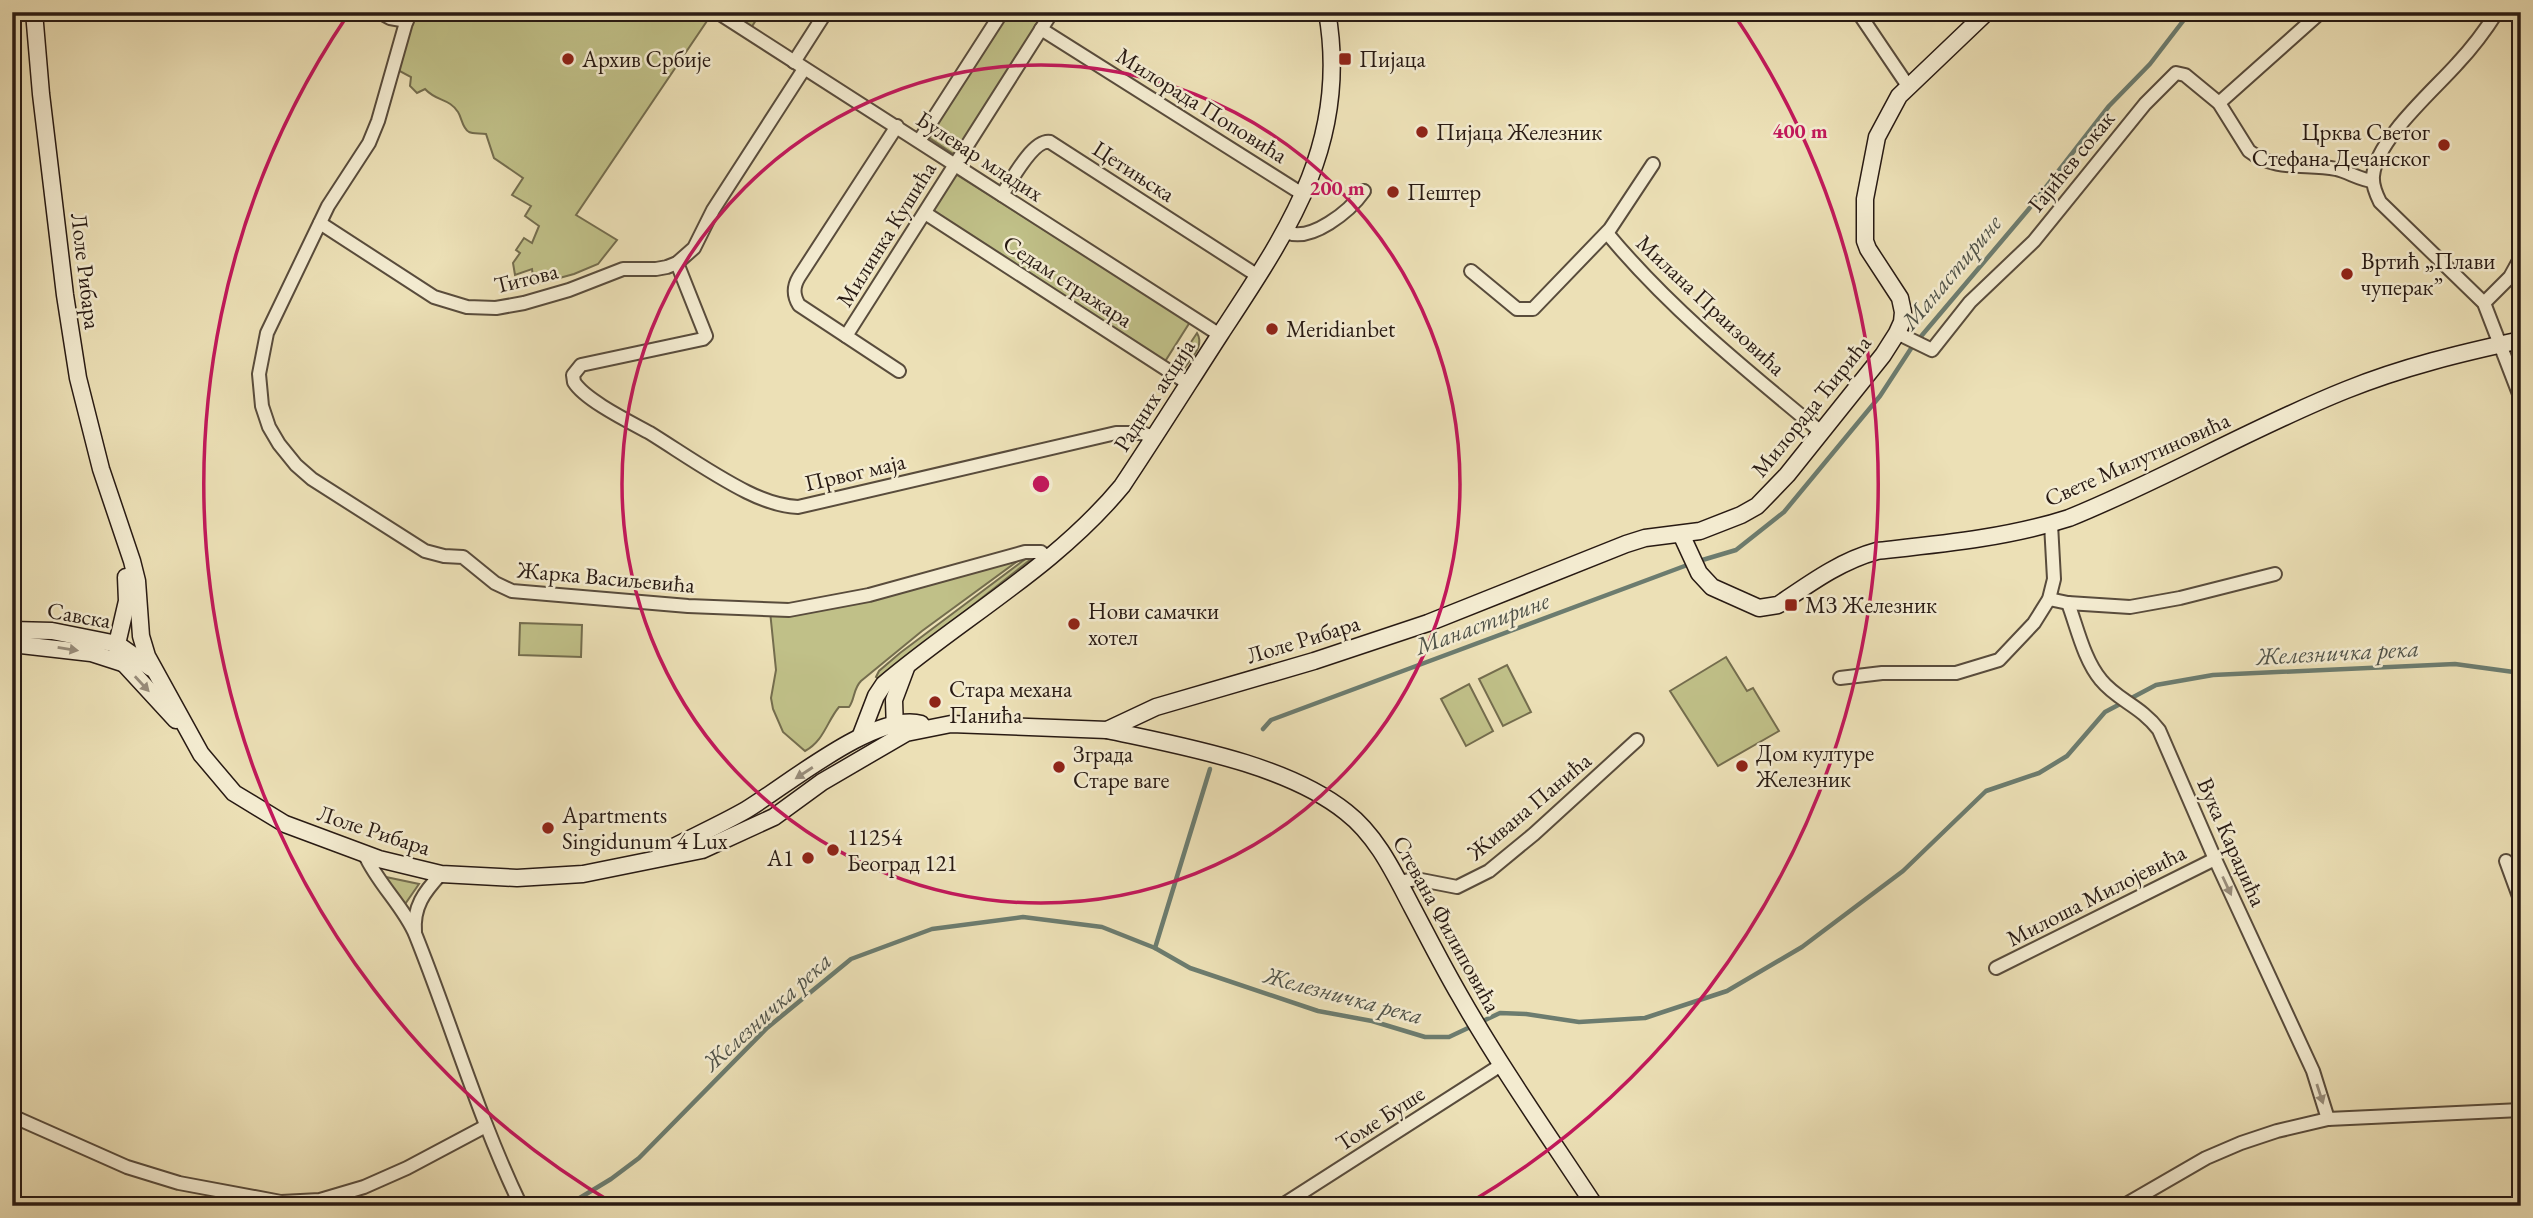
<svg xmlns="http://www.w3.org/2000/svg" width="2533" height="1218" viewBox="0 0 2533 1218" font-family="'EB Garamond',serif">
<rect width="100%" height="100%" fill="#ece0b6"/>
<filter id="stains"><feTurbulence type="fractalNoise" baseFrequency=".00286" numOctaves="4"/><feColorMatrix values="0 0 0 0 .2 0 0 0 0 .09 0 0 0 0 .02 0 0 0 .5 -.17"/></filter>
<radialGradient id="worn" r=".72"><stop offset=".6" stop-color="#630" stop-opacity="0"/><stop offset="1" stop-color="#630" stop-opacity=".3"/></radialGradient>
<g fill="#c0c088" stroke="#746d4e" stroke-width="2">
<path d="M409,12H701L709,18L576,215L617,240L598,264L574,274L534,285L532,269L515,275L513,263L520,253L516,250L524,238L532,243L539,226L525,216L531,206L512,195L523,178L494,158L486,134C480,133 473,134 469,132C462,128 462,118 458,112C449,98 437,102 425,89L417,93L410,86L411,77L394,68Z"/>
<path d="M726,12H761L751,28Z"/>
<path d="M1008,12H1047L955,155L928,137Z"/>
<path d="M954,173L1190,322L1164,363L929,213Z"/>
<path d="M1197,333C1205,346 1191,358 1184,369L1172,371Z"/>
<path d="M1030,552L922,631L861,681C853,689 855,699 849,707H839C827,721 824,741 805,751L783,732L773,709L771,698L776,670L770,611Z"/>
<path d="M1032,554L1035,556L879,679L876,677L879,671L900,653Z"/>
<path d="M520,623L582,625L581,657L519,655Z"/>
<path d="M1726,657L1747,691L1753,688L1779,731L1718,766L1670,691Z"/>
<path d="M1507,665L1531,712L1503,726L1479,679Z"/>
<path d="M1469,684L1493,731L1466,746L1441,699Z"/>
<path d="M386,877L419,884L403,907Z"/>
</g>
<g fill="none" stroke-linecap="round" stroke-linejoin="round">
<g stroke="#6c7c6f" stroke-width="4.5">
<path d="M1699,561L1736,550L1784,512L1880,396L1912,347L2028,210L2109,106L2150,64L2190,12"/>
<path d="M1263,729L1271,720L1690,564"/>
<path d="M1155,948L1210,769"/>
<path d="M562,1206L578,1199L611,1179L639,1158L767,1028L851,959L932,929L1023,917L1102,927L1155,948L1190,968L1318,1011L1372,1021L1425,1037H1449L1500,1013L1526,1014L1579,1022L1645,1018L1727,991L1802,947L1903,871L1986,791L2039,773L2067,756L2105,712L2156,685L2213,675L2455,664L2521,673"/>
</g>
<defs>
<g id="street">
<path d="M379,12L390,18L407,21"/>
<path d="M409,12L378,121L369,143L328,206L267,333L259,374L262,406L269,427L279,444L296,465L312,479L425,551L444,556L463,557L495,583L512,591L688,606L789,610L869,595L1025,552H1041L1049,559"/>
<path d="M717,12L1220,335"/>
<path d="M1858,12L1908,86"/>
<path d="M2497,12C2485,31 2472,48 2457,64C2434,90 2376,140 2373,176C2372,185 2376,194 2380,202L2484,303L2521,399"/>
<path d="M1041,29L1304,195"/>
<path d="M794,62L826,12"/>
<path d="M2219,103L2321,12"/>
<path d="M897,126L799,277C793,287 793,295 799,305L899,371"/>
<path d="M919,141L1002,12"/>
<path d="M1002,195C1011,181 1033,139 1050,142L1258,276"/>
<path d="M925,213L1189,384"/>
<path d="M320,223L434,297L467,307L496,308L524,303L569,290L623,269H656L667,267L677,263L694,248L713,210L804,69"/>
<path d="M1286,232C1311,243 1350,211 1364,191"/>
<path d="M1607,233C1669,308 1746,370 1821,432"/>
<path d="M677,263L706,336L703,339L581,365L573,375L574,382C585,400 630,422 650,433C682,453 713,475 747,492C763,500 780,506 798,507L1116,433H1142L1154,437"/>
<path d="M1471,271L1517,309H1533L1610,229L1653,164"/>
<path d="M2484,303L2510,277L2521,257"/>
<path d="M1897,333L1932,350L1970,302L2034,241L2145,104L2176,73L2185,75L2219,103L2249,151C2276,172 2306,163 2336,169C2349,172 2360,180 2373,181"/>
<path d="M846,336L1052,12"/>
<path d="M2049,599L2068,603L2130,607L2180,598L2275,574"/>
<path d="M2068,603C2077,627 2084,660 2101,680C2117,700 2141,706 2159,730L2215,859L2313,1071L2328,1119"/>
<path d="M1840,678L1882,673H1956L1999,660L2034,623L2049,599L2054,579L2051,524"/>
<path d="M365,855C378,884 405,908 416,936C452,1026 479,1119 521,1206"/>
<path d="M2506,861L2521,902"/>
<path d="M1399,882L1416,879L1457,887L1489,871L1534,834L1637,740"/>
<path d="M415,932C413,907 424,892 441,874"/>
<path d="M1996,968L2215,859"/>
<path d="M12,1116L127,1167L179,1183L281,1202L320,1200L364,1187L407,1168L486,1126"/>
<path d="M1281,1206L1501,1065"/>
<path d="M2123,1206L2206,1158L2241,1143L2277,1131L2328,1119L2521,1110"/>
</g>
<g id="secondary">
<path d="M34,12L41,94L65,295L78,378L101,469L132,561L137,581L141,636L147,656L201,754L234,793L285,824L379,859L441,874L517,878L583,874L702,850L774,817L822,782L906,733L951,724L1107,730L1156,707L1314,661L1428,623L1626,544L1645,538L1700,531L1741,515L1757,506L1787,475L1883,355L1897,333L1902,322L1903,312L1900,298L1868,249L1865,241V199L1877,137L1899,96L1987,12"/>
<path d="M1681,534L1699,573L1712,587L1759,608L1778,605C1809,584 1840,561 1877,551C1941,544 2007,538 2069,518C2163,480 2251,428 2346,390C2403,367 2461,353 2521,340"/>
<path d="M126,577L127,601L117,644L118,657L176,720"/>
<path d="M12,630L52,631L117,644L151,668"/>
<path d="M12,644L91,653L122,663L126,662"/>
<path d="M1107,730C1181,746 1286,764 1346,812C1377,836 1394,873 1412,907C1428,937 1443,967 1460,996C1501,1068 1549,1136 1595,1206"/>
<path d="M895,731L894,700L906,668"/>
<path d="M861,735L876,696L884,684C963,617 1055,567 1122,486C1156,435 1188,384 1221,333C1288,231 1350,142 1327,12"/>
<path d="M660,854C688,839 718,826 746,810C786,786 876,711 921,724"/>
</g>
</defs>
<use href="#street" stroke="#594c3c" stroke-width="16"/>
<use href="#secondary" stroke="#281a13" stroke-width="19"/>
<use href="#street" stroke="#f3ebd0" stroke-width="12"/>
<use href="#secondary" stroke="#f3ebd0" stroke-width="16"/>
</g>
<defs><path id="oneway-solid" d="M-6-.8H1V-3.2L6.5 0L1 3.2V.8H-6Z" transform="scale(1.75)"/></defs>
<g fill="#988d7b">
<use href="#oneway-solid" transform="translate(68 649) rotate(9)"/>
<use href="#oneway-solid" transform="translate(142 684) rotate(47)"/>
<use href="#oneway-solid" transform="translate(804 773) rotate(147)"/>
<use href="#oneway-solid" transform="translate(2227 886) rotate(65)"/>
<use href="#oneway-solid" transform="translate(2320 1094) rotate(72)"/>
</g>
<g fill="none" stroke="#c2185b" stroke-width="3.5">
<circle cx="1041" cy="484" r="419"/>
<path d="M616 1205A837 837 0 0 1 347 16M1735 16A837 837 0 0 1 1466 1205"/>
</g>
<g fill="#8f2418" stroke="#f3ebd0" stroke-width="2.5">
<circle cx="568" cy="59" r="7"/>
<rect x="1338" y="52" width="14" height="14" rx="3.5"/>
<circle cx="1422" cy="132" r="7"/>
<circle cx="2444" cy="145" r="7"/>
<circle cx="1393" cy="192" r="7"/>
<circle cx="2347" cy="274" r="7"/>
<circle cx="1272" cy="329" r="7"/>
<rect x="1784" y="598" width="14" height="14" rx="3.5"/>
<circle cx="1074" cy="624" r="7"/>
<circle cx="935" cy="702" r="7"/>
<circle cx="1742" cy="766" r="7"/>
<circle cx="1059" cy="767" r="7"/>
<circle cx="548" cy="828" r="7"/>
<circle cx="833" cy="850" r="7"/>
<circle cx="808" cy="858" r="7"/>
</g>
<g text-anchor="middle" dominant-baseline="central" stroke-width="5" stroke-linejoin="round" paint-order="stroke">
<g font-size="23" fill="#281a13" stroke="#f3ebd0" text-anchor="start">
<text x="582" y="59">Архив Србије</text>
<text x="1359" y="59">Пијаца</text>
<text x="1436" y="132">Пијаца Железник</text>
<text x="2430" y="132" text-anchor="end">Црква Светог<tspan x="2430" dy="26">Стефана Дечанског</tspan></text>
<text x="1407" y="192">Пештер</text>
<text x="2361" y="261">Вртић „Плави<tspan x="2361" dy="26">чуперак”</tspan></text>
<text x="1286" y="329">Meridianbet</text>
<text x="1805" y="605">МЗ Железник</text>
<text x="1088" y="611">Нови самачки<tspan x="1088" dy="26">хотел</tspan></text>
<text x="949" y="689">Стара механа<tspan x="949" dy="26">Панића</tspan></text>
<text x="1756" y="753">Дом културе<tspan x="1756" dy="26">Железник</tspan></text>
<text x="1073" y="754">Зграда<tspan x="1073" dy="26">Старе ваге</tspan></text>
<text x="562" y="815">Apartments<tspan x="562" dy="26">Singidunum 4 Lux</tspan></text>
<text x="847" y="837">11254<tspan x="847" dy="26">Београд 121</tspan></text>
<text x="794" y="858" text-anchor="end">A1</text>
</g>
<g font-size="23" fill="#281a13" stroke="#f3ebd0">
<text transform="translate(1202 105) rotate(32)">Милорада Поповића</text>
<text transform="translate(980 156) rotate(33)">Булевар младих</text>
<text transform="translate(2071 161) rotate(-51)">Гајићев сокак</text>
<text transform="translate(1134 171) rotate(33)">Цетињска</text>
<text transform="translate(886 234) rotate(-58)">Милинка Кушића</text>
<text transform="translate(86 271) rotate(83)">Лоле Рибара</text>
<text transform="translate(526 278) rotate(-14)">Титова</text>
<text transform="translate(1068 281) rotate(33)">Седам стражара</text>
<text transform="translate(1711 305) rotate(43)">Милана Праизовића</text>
<text transform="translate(1154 395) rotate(-57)">Радних акција</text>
<text transform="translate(1811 406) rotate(-51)">Милорада Ћирића</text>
<text transform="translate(2137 459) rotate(-24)">Свете Милутиновића</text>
<text transform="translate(855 472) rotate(-13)">Првог маја</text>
<text transform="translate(606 577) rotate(5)">Жарка Васиљевића</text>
<text transform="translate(79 615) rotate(10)">Савска</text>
<text transform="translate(1303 639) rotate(-17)">Лоле Рибара</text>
<text transform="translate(1529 806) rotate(-40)">Живана Панића</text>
<text transform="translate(374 830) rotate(18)">Лоле Рибара</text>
<text transform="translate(2232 842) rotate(66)">Вука Караџића</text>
<text transform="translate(2096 895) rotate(-27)">Милоша Милојевића</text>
<text transform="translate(1447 924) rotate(61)">Стевана Филиповића</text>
<text transform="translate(1380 1118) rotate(-33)">Томе Буше</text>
</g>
<g font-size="24" font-style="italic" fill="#505349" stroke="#f3ebd0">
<text transform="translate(1951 272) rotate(-50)">Манастирине</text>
<text transform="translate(1482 623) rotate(-20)">Манастирине</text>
<text transform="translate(2338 652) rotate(-3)">Железничка река</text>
<text transform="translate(1344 995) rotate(15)">Железничка река</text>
<text transform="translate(767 1011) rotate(-42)">Железничка река</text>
</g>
</g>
<circle cx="1041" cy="484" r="10" fill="#c2185b" stroke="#f3ebd0" stroke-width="3.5"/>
<g font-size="21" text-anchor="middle" font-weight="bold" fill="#c2185b" stroke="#f3ebd0" stroke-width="5" stroke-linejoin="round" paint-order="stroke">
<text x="1800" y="138">400 m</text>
<text x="1337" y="195">200 m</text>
</g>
<rect width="2533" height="1218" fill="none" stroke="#ece0b6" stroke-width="42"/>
<rect x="14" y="14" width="2505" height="1190" fill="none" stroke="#281a13" stroke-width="3.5"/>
<rect x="21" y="21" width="2491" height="1176" fill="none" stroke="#281a13" stroke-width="2"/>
<rect width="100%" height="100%" filter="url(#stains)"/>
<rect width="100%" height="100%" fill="url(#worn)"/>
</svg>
